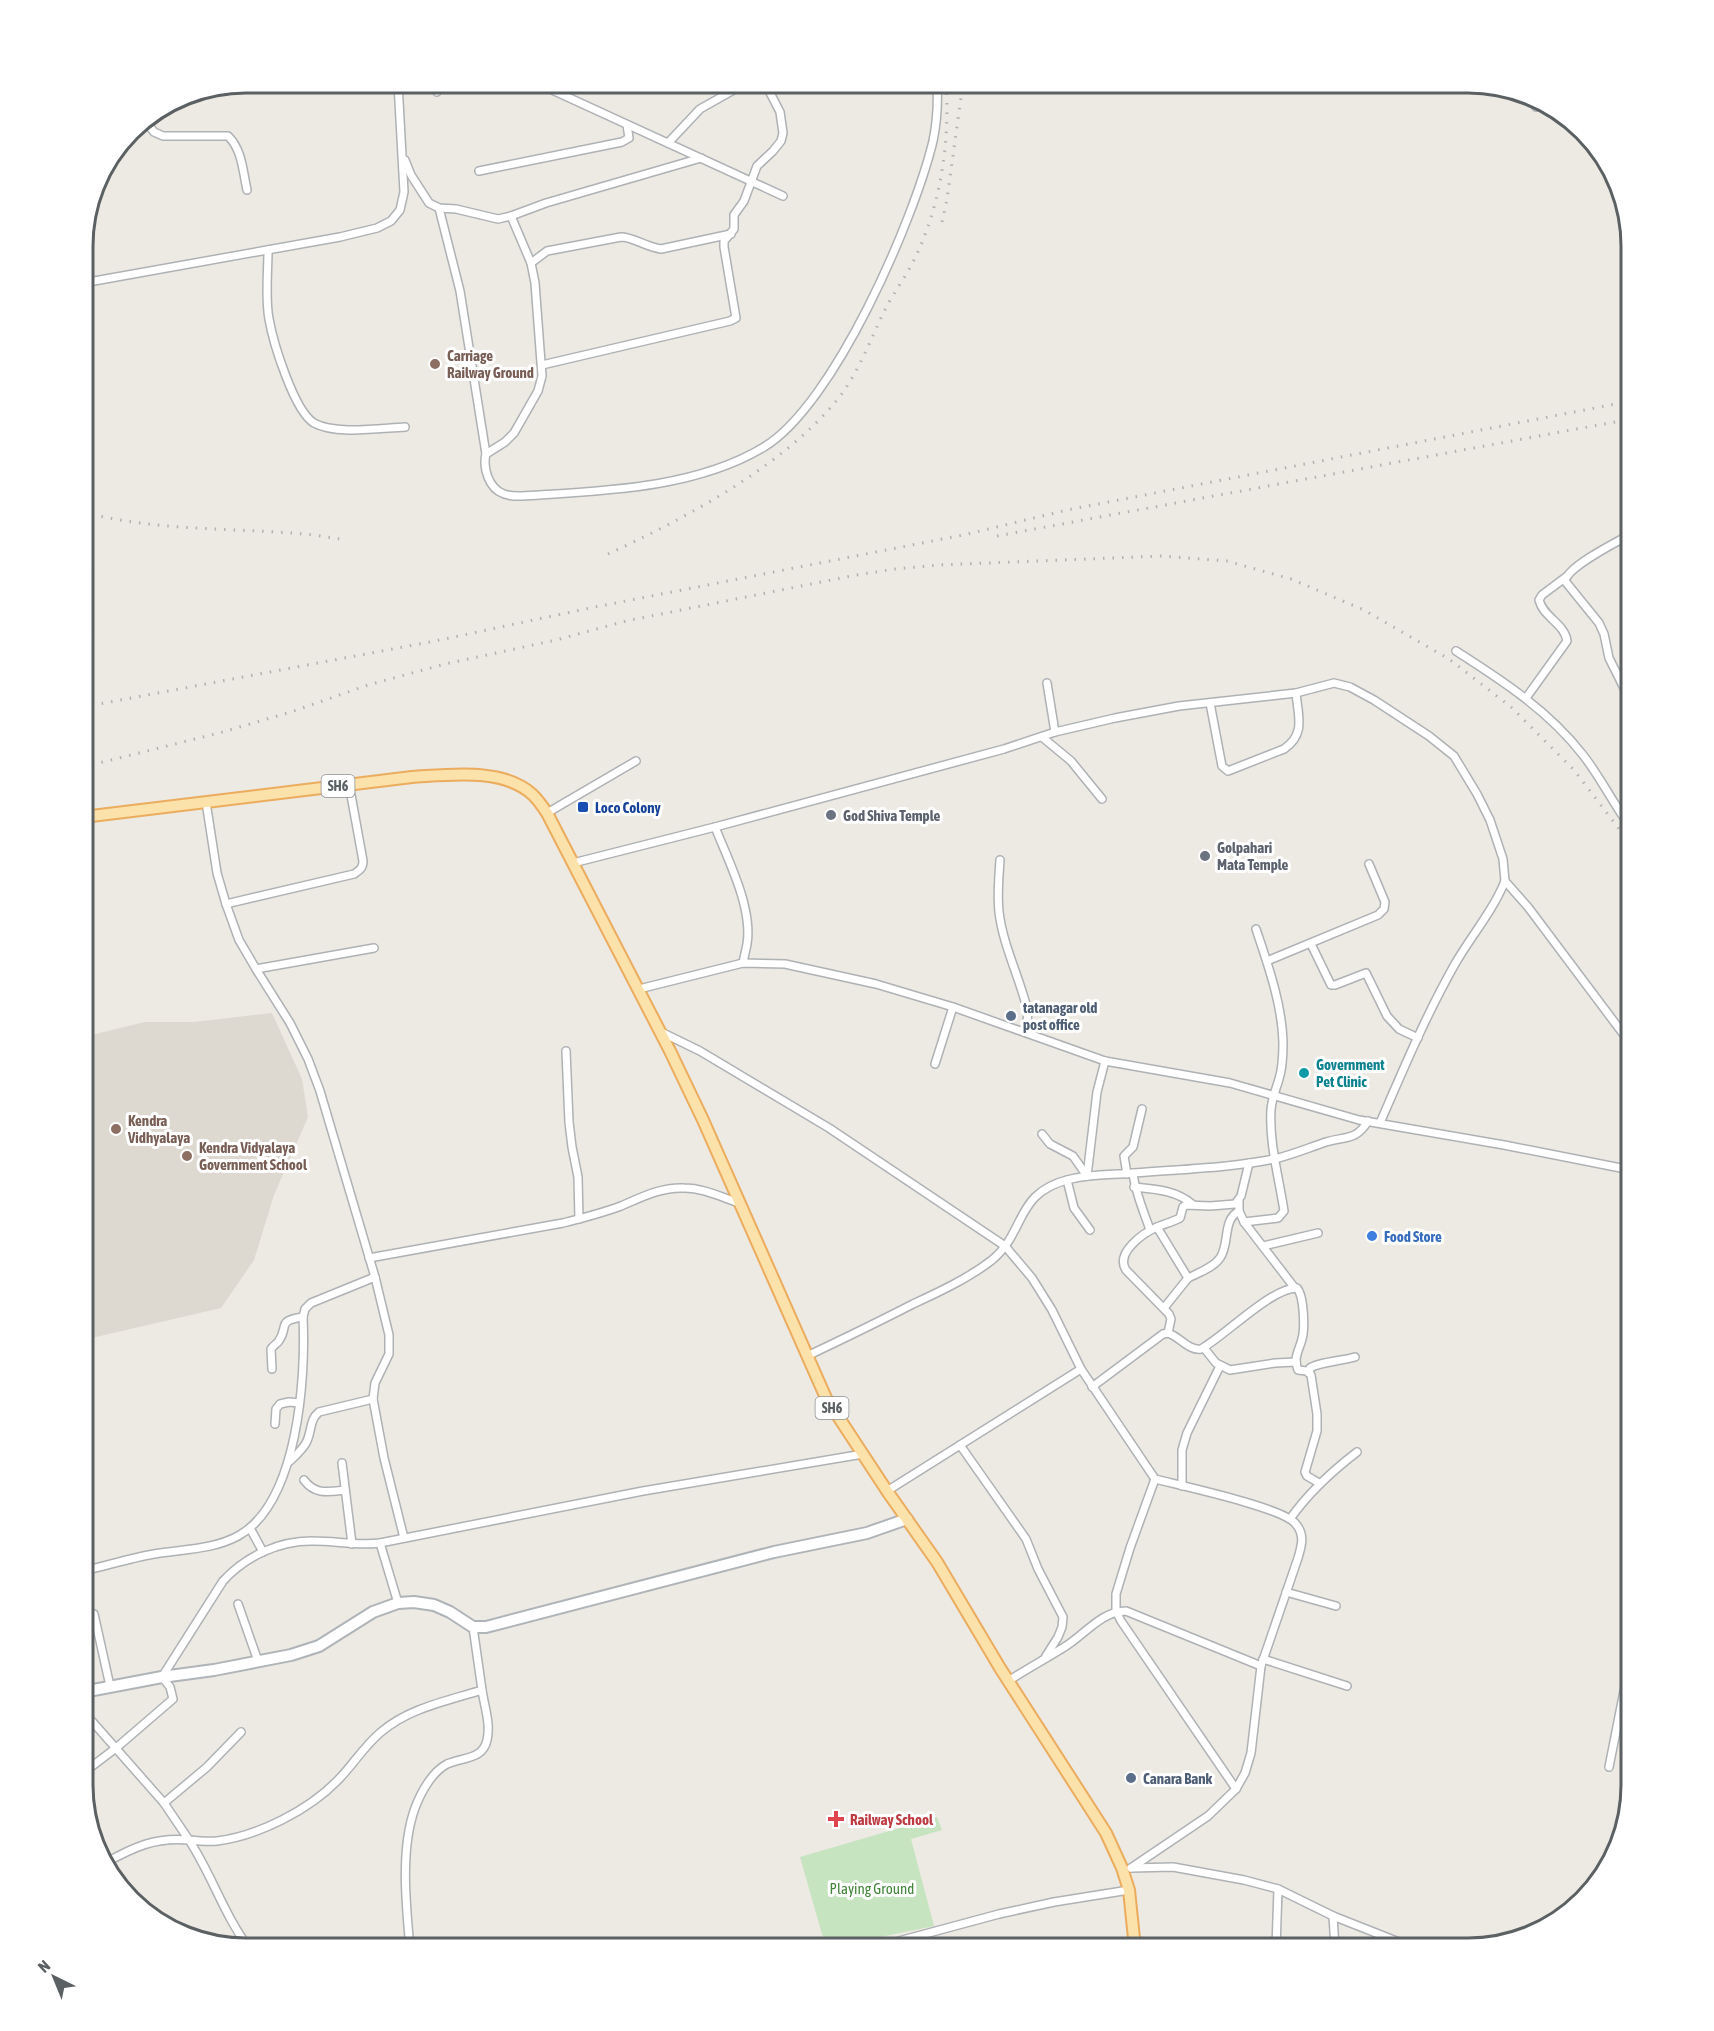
<svg xmlns="http://www.w3.org/2000/svg" width="1714" height="2031" viewBox="0 0 1714 2031" font-family="'Asap Condensed',sans-serif">
<rect width="100%" height="100%" fill="#ede9e3"/>
<path fill="#ddd9d1" d="M272,1013L302,1079L308,1117L274,1195L254,1260L221,1308L83,1340V1037L145,1022H194Z"/>
<path fill="#c6e4c0" d="M937,1817L942,1830L911,1839L934,1926L826,1948L800,1857Z"/>
<g fill="none" stroke-linecap="round" stroke-linejoin="round">
<defs>
<g id="street">
<path d="M436,83L437,92"/>
<path d="M537,83L783,196"/>
<path d="M1536,107L1543,101"/>
<path d="M144,119L154,132L163,136H228C242,149 243,172 247,190"/>
<path d="M668,143L700,109L746,83"/>
<path d="M405,160L411,175L429,203L439,208L456,209L498,219L511,216L546,203L701,158"/>
<path d="M479,171L622,142L629,138L627,125"/>
<path d="M439,208L460,291L486,454"/>
<path d="M511,216L531,263L535,283L542,376L538,391L514,433L505,442L486,454C484,461 485,465 486,471C491,491 503,497 522,496C601,491 695,489 764,447C834,405 914,220 933,141C937,122 938,102 937,83"/>
<path d="M268,250C268,273 265,297 269,319C273,342 294,411 314,423C335,435 381,428 405,427"/>
<path d="M531,263L547,251L621,237C633,237 646,247 661,249L731,234"/>
<path d="M83,283L340,237L377,228L391,221L400,210L404,192L398,83"/>
<path d="M542,365L730,321L736,318L724,247V241L734,229V215L744,201L757,166L773,151L781,141L783,133L780,112L765,83"/>
<path d="M1631,534C1617,542 1568,566 1565,581L1599,623L1604,634L1609,658L1631,702"/>
<path d="M1456,651C1503,681 1549,711 1583,755C1601,778 1614,805 1631,828"/>
<path d="M1047,683L1055,732"/>
<path d="M1526,698L1567,641C1565,624 1543,617 1539,600L1542,595L1566,577"/>
<path d="M1210,703L1222,766L1228,771L1284,749C1306,734 1298,716 1296,693"/>
<path d="M1042,737L1071,761L1102,799"/>
<path d="M206,802L217,873L226,904L239,940L256,969L290,1023L308,1059L320,1091L375,1277L389,1335V1354L375,1383L373,1399L384,1458L404,1538"/>
<path d="M547,813L636,761"/>
<path d="M715,827C728,860 753,908 747,944C746,950 744,957 743,963"/>
<path d="M1000,860C999,877 997,894 999,912C1003,946 1020,978 1028,1012L1027,1021L1024,1031"/>
<path d="M573,863L715,827L1004,749L1055,732L1115,718L1179,706L1296,693L1334,683L1350,687L1374,700L1429,736L1454,756L1477,794L1490,820L1503,859L1505,881L1528,907L1624,1035"/>
<path d="M226,904L354,874C360,870 363,868 363,861L349,784"/>
<path d="M1311,944L1331,985H1335L1366,973L1387,1016L1399,1029L1418,1038"/>
<path d="M1267,961L1378,915L1384,909L1385,902L1369,864"/>
<path d="M256,969L374,948"/>
<path d="M639,989L743,963L785,964L876,984L953,1007L1105,1061L1230,1083L1359,1120L1504,1145L1631,1170"/>
<path d="M661,1032L700,1051L829,1128L1005,1246L1032,1278L1052,1310L1081,1369L1155,1479C1182,1486 1280,1507 1295,1523C1305,1534 1302,1545 1298,1558L1261,1666L1251,1753L1245,1773L1236,1789L1208,1816L1131,1868"/>
<path d="M566,1051L569,1122L572,1147L578,1177L579,1219"/>
<path d="M935,1064L953,1007"/>
<path d="M1380,1123C1403,1070 1426,1015 1455,964C1471,936 1493,911 1505,881"/>
<path d="M1042,1134L1050,1144L1073,1156L1087,1176"/>
<path d="M1133,1173C1135,1192 1144,1212 1150,1230"/>
<path d="M1127,1174L1124,1156L1133,1147L1142,1109"/>
<path d="M1087,1176L1097,1092L1105,1061"/>
<path d="M1067,1180L1074,1208L1090,1230"/>
<path d="M1134,1187C1154,1189 1176,1190 1192,1204"/>
<path d="M1239,1201V1211L1244,1222L1294,1287"/>
<path d="M1244,1222L1278,1218L1284,1211C1279,1178 1269,1143 1271,1110C1272,1097 1276,1090 1279,1079C1283,1067 1283,1054 1283,1042C1282,1004 1268,965 1256,929"/>
<path d="M1157,1227L1188,1278L1164,1308"/>
<path d="M1263,1246L1318,1233"/>
<path d="M369,1258L563,1223C583,1218 602,1213 621,1206C642,1197 661,1187 684,1188C703,1188 721,1197 739,1203"/>
<path d="M1188,1278C1198,1273 1213,1268 1220,1258C1230,1244 1222,1220 1239,1211"/>
<path d="M1168,1333L1171,1319L1169,1314L1126,1270C1115,1253 1143,1233 1157,1227C1164,1224 1172,1222 1180,1218L1183,1207L1186,1205L1210,1206L1235,1204L1241,1196L1249,1163"/>
<path d="M1204,1348L1216,1363L1230,1370L1275,1363L1296,1362"/>
<path d="M807,1356C843,1339 878,1322 913,1304C939,1292 969,1278 992,1260C1027,1231 1014,1192 1071,1179C1092,1174 1113,1175 1134,1173C1181,1169 1229,1168 1274,1159C1292,1155 1308,1148 1326,1142C1346,1136 1356,1141 1368,1121"/>
<path d="M272,1369L271,1349C273,1346 276,1344 278,1342C290,1327 275,1321 303,1317"/>
<path d="M1309,1373L1310,1368C1319,1362 1342,1361 1355,1357"/>
<path d="M1092,1387L1163,1334L1168,1333C1180,1337 1189,1351 1201,1349C1226,1335 1271,1288 1297,1288C1304,1296 1305,1328 1302,1339C1299,1351 1293,1357 1298,1370L1307,1371L1311,1375L1317,1414V1431L1305,1472L1307,1476L1319,1483"/>
<path d="M275,1424L276,1409L280,1404L289,1402L299,1403"/>
<path d="M960,1445L1026,1539L1038,1569L1063,1617L1062,1627L1058,1637L1046,1656"/>
<path d="M290,1461C296,1455 302,1450 306,1443C312,1432 309,1420 319,1412L373,1399"/>
<path d="M342,1463L352,1544"/>
<path d="M1155,1479L1130,1548L1116,1594V1611L1121,1621L1236,1789"/>
<path d="M304,1480C315,1495 328,1492 345,1490"/>
<path d="M1182,1486V1450L1187,1433L1220,1366"/>
<path d="M887,1491L1081,1369"/>
<path d="M1290,1519C1309,1492 1331,1472 1357,1452"/>
<path d="M250,1528L263,1552"/>
<path d="M380,1543L398,1603"/>
<path d="M83,1571C106,1566 130,1558 154,1554C182,1549 212,1550 238,1536C298,1503 306,1378 303,1317L305,1309L311,1303L375,1277"/>
<path d="M83,1587V1576"/>
<path d="M1286,1592L1336,1606"/>
<path d="M238,1604L258,1661"/>
<path d="M83,1610L94,1614L110,1686"/>
<path d="M1263,1659L1347,1686"/>
<path d="M1008,1681C1027,1669 1047,1658 1066,1646C1085,1634 1102,1611 1126,1611L1261,1666"/>
<path d="M83,1711L164,1803L189,1840C198,1841 208,1842 217,1841C258,1836 309,1810 338,1780C353,1765 364,1746 381,1732C409,1708 447,1701 482,1690L473,1627"/>
<path d="M1609,1767L1631,1656"/>
<path d="M83,1773L116,1748L173,1699L170,1687L162,1677L223,1581C246,1556 280,1540 314,1541C337,1541 357,1546 380,1543L643,1491L863,1454"/>
<path d="M164,1803L207,1767L241,1732"/>
<path d="M105,1863C134,1847 155,1837 189,1840C212,1875 224,1915 249,1948"/>
<path d="M1131,1868L1173,1867L1244,1880L1278,1889L1333,1916L1414,1948"/>
<path d="M1333,1916L1335,1948"/>
<path d="M1381,1936V1948"/>
<path d="M410,1948C406,1905 400,1849 415,1808C421,1792 432,1772 447,1764C462,1757 483,1760 487,1740C491,1724 484,1705 482,1690"/>
<path d="M873,1948L999,1914L1054,1902L1129,1890"/>
<path d="M1276,1948L1278,1889"/>
</g>
<path id="secondary" d="M83,1692L162,1677L214,1670L291,1655L319,1646L373,1612L398,1603L414,1602L434,1605L450,1612L473,1627H486L774,1552L867,1533L907,1519"/>
<path id="primary" d="M83,817L412,777C448,775 504,767 533,795C538,800 543,807 547,813L670,1051L703,1120L826,1398L887,1491L937,1562L1000,1668L1106,1833L1122,1868L1129,1890L1135,1948"/>
</defs>
<use href="#street" stroke="#aeb2b5" stroke-width="10"/>
<use href="#secondary" stroke="#afb4b8" stroke-width="14"/>
<use href="#primary" stroke="#ebac5e" stroke-width="14"/>
<use href="#street" stroke="#fff" stroke-width="7"/>
<use href="#secondary" stroke="#fff" stroke-width="10"/>
<use href="#primary" stroke="#fbe1aa" stroke-width="10"/>
<g stroke="#b0b1b1" stroke-width="3" stroke-dasharray="1.5 8" stroke-linecap="butt">
<path d="M942,222L947,199L963,83"/>
<path d="M83,512C150,530 221,528 291,533C309,534 328,537 346,540"/>
<path d="M997,536L1631,419"/>
<path d="M608,554C686,518 782,467 837,400C861,370 871,336 888,304C897,288 908,273 916,256C941,203 950,141 946,83"/>
<path d="M83,572L94,571"/>
<path d="M83,707L435,641L590,608L968,534L1067,510L1631,401"/>
<path d="M83,767L219,733L291,712L368,685L445,664L556,640L626,621L851,576L895,569L938,565L1162,556L1227,561L1291,579L1364,610L1449,659L1511,707L1574,770L1623,834L1631,848"/>
</g>
</g>
<g fill="#8d6e63" stroke="#fff" stroke-width="2">
<circle cx="435" cy="364" r="6"/>
<circle cx="116" cy="1129" r="6"/>
<circle cx="187" cy="1156" r="6"/>
</g>
<rect fill="#1a4fb4" stroke="#fff" stroke-width="2" x="577" y="801" width="12" height="12" rx="3"/>
<g fill="#6b7280" stroke="#fff" stroke-width="2">
<circle cx="831" cy="815" r="6"/>
<circle cx="1205" cy="856" r="6"/>
</g>
<g fill="#5c6f8a" stroke="#fff" stroke-width="2">
<circle cx="1011" cy="1016" r="6"/>
<circle cx="1131" cy="1778" r="6"/>
</g>
<circle fill="#0f9aa8" stroke="#fff" stroke-width="2" cx="1304" cy="1073" r="6"/>
<circle fill="#3f7fe0" stroke="#fff" stroke-width="2" cx="1372" cy="1236" r="6"/>
<path fill="#e0444e" stroke="#fff" stroke-width="2" d="M833 1810h6v6h6v6h-6v6h-6v-6h-6v-6h6z"/>
<g text-anchor="middle" dominant-baseline="central" stroke-width="6" stroke-linejoin="round" paint-order="stroke">
<g fill="#fff" stroke="#8c9092" stroke-width="1.5">
<rect x="321.5" y="775" width="33" height="22" rx="4.5"/>
<rect x="815.5" y="1397" width="33" height="22" rx="4.5"/>
</g>
<g font-size="14" font-weight="bold" fill="#5b6063">
<text x="338" y="786">SH6</text>
<text x="832" y="1408">SH6</text>
</g>
<g font-size="15" font-weight="bold" fill="#785e54" stroke="#fff" text-anchor="start">
<text x="447" y="355">Carriage<tspan x="447" dy="17">Railway Ground</tspan></text>
<text x="128" y="1120">Kendra<tspan x="128" dy="17">Vidhyalaya</tspan></text>
<text x="199" y="1147">Kendra Vidyalaya<tspan x="199" dy="17">Government School</tspan></text>
</g>
<g font-size="15" font-weight="bold" fill="#164399" stroke="#fff" text-anchor="start">
<text x="595" y="807">Loco Colony</text>
</g>
<g font-size="15" font-weight="bold" fill="#5b616d" stroke="#fff" text-anchor="start">
<text x="843" y="815">God Shiva Temple</text>
<text x="1217" y="847">Golpahari<tspan x="1217" dy="17">Mata Temple</tspan></text>
</g>
<g font-size="15" font-weight="bold" fill="#4e5e75" stroke="#fff" text-anchor="start">
<text x="1023" y="1007">tatanagar old<tspan x="1023" dy="17">post office</tspan></text>
<text x="1143" y="1778">Canara Bank</text>
</g>
<g font-size="15" font-weight="bold" fill="#0d838f" stroke="#fff" text-anchor="start">
<text x="1316" y="1064">Government<tspan x="1316" dy="17">Pet Clinic</tspan></text>
</g>
<g font-size="15" font-weight="bold" fill="#366cbe" stroke="#fff" text-anchor="start">
<text x="1384" y="1236">Food Store</text>
</g>
<g font-size="15" font-weight="bold" fill="#be3a42" stroke="#fff" text-anchor="start">
<text x="850" y="1819">Railway School</text>
</g>
<g font-size="15" fill="#428439" stroke="#fff">
<text x="872" y="1888">Playing Ground</text>
</g>
</g>
<path d="M0 0H1714V2031H0ZM246 93H1468A153 153 0 0 1 1621 246V1785A153 153 0 0 1 1468 1938H246A153 153 0 0 1 93 1785V246A153 153 0 0 1 246 93Z" fill="#fff" fill-rule="evenodd"/>
<path fill="none" stroke="#5b6063" stroke-width="3" d="M246 93H1468A153 153 0 0 1 1621 246V1785A153 153 0 0 1 1468 1938H246A153 153 0 0 1 93 1785V246A153 153 0 0 1 246 93Z"/>
<g transform="translate(54 1977) rotate(317)" stroke="#ffffff" stroke-width="4.5" paint-order="stroke">
<path d="M0-4.5L10 22L0 15L-10 22Z" fill="#5b6063"/>
<text y="-9" font-size="16" font-weight="bold" text-anchor="middle" fill="#5b6063">N</text>
</g>
</svg>
